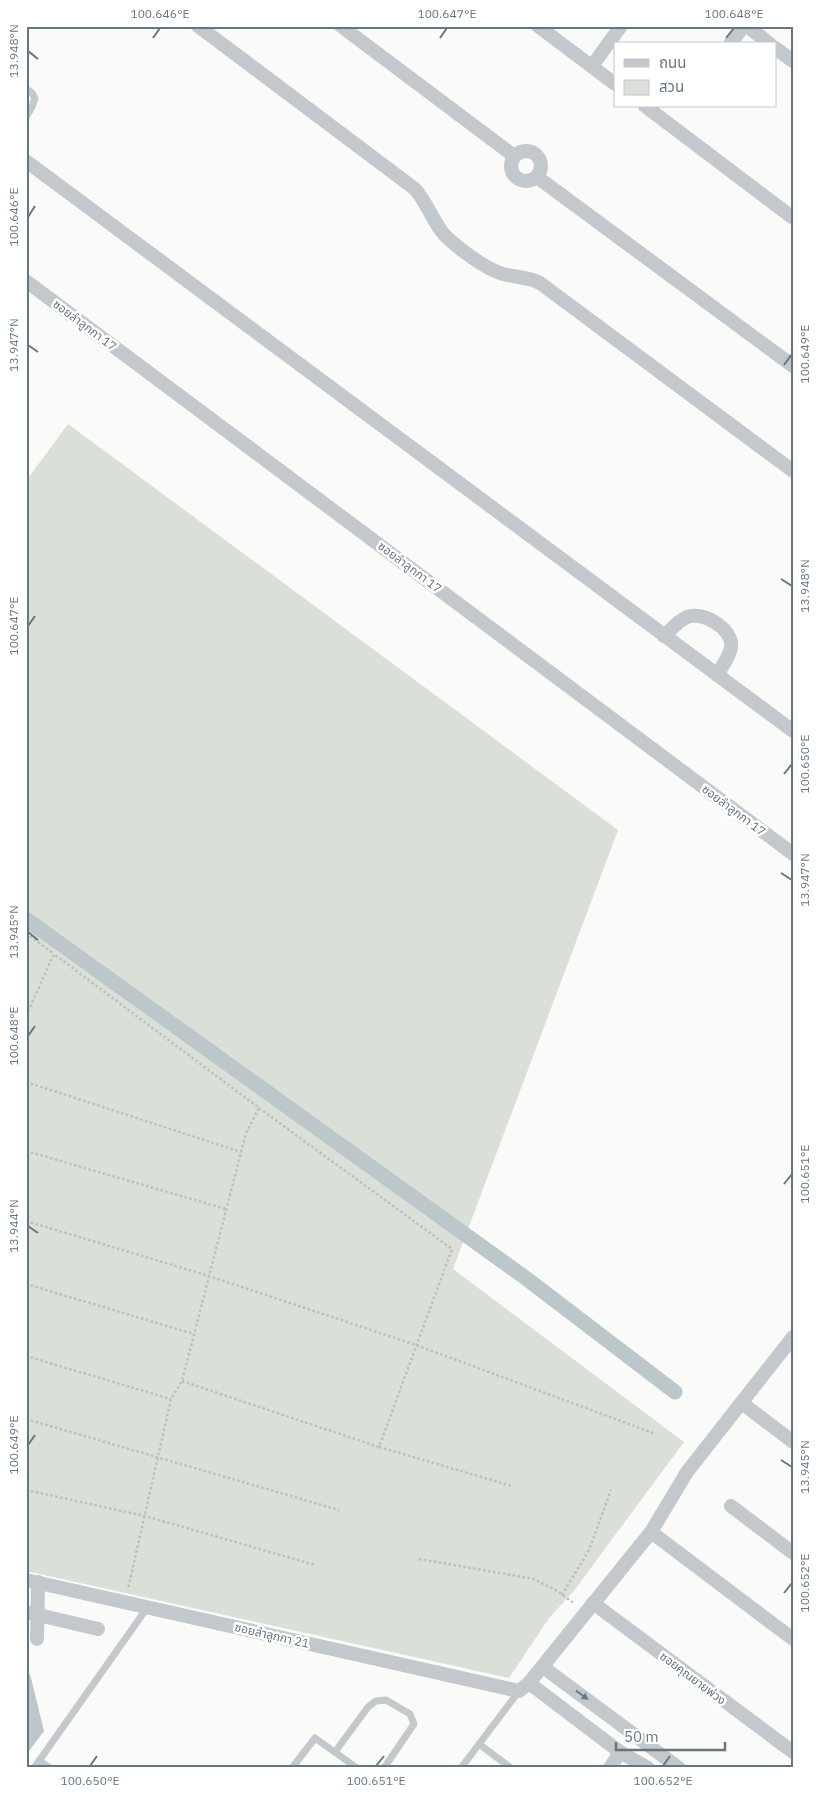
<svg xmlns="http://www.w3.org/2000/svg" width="819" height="1794" viewBox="0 0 819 1794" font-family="'IBM Plex Sans','Noto Sans Thai',sans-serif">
<rect width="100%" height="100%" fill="#fafaf8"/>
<path fill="#dadfd7" d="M68,424L618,830L453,1269L684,1442L573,1592L549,1618L509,1678L26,1571V481Z"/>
<path fill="#bbc7cb" d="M26,1673L30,1674L44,1731L26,1755Z"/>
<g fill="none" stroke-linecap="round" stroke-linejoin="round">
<path stroke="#bbc7cb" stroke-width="15" d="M26,919L527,1279L675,1392"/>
<g stroke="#bbbfc2" stroke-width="2.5" stroke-dasharray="2.5 2.5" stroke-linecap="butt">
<path d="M26,933L54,954"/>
<path d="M26,1016L54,954L259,1108L246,1133L182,1381L171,1399L128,1589"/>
<path d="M26,1082L241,1152"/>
<path d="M259,1108L452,1249L379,1447L512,1486"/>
<path d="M26,1151L226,1209"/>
<path d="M26,1221L209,1276L416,1345L653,1433"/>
<path d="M26,1284L194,1334"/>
<path d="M26,1356L171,1399"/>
<path d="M182,1381L379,1447"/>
<path d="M26,1419L339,1510"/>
<path d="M26,1490L145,1516L315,1565"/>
<path d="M419,1559L534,1579L557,1591L575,1604"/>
<path d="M562,1595L589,1550L611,1490"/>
</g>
<g stroke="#c3c8cc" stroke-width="7">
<path d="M26,89L32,93L35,98L32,107L26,117"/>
<path d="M479,1744L511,1768"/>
<path d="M335,1752L368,1707L376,1701L386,1700L410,1714L414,1724L384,1768"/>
<path d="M39,1761L50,1768"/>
<path d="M34,1768L147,1608"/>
<path d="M292,1768L315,1738L357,1768"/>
<path d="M461,1768L519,1691"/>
</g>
<g stroke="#c3c8cc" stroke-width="14">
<path d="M198,26L415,189C426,202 431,216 440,229C447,241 481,265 495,271C509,278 524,275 540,283L793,471"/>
<path d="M341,26L514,156"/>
<path d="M538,26L615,84"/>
<path d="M747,26L770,44"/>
<path d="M730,44L744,26"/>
<path d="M775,48L793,61"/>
<path d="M592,66L621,26"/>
<path d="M645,106L793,218"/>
<circle cx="526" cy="166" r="15"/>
<path d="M26,161L793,731"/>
<path d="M537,177L793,366"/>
<path d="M26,281L793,854"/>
<path d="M664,636C671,630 677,622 685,618C701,609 734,629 731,647C730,657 721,667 717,675"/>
<path d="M742,1403L793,1442"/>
<path d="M731,1506L793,1553"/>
<path d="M651,1532L793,1639"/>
<path d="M26,1580L519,1691L529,1683L651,1532L687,1472L793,1337"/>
<path d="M593,1603L793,1752"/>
<path d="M26,1612L98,1629"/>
<path d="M37,1639L38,1582"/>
<path d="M543,1667L679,1768"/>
<path d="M529,1683L620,1752L648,1768"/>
<path d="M610,1768L620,1752"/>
</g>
</g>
<defs><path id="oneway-solid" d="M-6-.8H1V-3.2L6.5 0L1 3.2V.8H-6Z" transform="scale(1.25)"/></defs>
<use fill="#6a7a87" href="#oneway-solid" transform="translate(582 1695) rotate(36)"/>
<path fill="none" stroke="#657683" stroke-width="2" d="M153,38L160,28M440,38L447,28M726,38L734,28M28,51L38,59M28,217L35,206M28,345L38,352M784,365L792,354M781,579L792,586M28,626L35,616M784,774L792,764M781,873L792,880M28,932L38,940M28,1036L35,1026M784,1184L792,1174M28,1226L38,1233M28,1445L35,1435M781,1460L792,1467M784,1593L792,1583M90,1766L97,1756M376,1766L384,1756M663,1766L670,1756"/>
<g text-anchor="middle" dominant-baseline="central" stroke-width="5" stroke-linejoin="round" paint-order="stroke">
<g font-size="12" fill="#657683" stroke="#fff">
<text transform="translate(85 325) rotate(37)">ซอยลำลูกกา 17</text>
<text transform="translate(410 567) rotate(37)">ซอยลำลูกกา 17</text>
<text transform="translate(734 810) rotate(37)">ซอยลำลูกกา 17</text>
<text transform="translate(272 1635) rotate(13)">ซอยลำลูกกา 21</text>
<text transform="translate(693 1678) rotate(37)">ซอยคุณยายพ่วง</text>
</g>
</g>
<rect width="819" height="1794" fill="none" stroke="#ffffff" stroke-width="55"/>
<rect x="614" y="42" width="162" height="65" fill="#ffffff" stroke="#c1c8cd"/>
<rect x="624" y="59" width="25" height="8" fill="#c3c8cc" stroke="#c1c8cd"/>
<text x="659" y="68" font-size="15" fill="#657683">ถนน</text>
<rect x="624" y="80" width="25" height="15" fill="#dadfd7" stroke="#c1c8cd"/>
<text x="659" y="92" font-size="15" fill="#657683">สวน</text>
<path d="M616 1742v8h109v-8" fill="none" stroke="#657683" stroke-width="2.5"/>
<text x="624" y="1742" font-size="15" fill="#657683" stroke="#ffffff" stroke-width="4" paint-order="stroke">50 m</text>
<rect x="28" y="28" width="764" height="1738" fill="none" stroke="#657683" stroke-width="2"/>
<g font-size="12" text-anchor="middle" fill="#657683">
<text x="160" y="18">100.646°E</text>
<text x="447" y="18">100.647°E</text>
<text x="734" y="18">100.648°E</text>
<text transform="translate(14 51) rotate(-90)" y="4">13.948°N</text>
<text transform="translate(14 217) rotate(-90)" y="4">100.646°E</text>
<text transform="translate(14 345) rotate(-90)" y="4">13.947°N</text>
<text transform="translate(805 354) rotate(-90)" y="4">100.649°E</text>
<text transform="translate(805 586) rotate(-90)" y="4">13.948°N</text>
<text transform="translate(14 626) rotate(-90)" y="4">100.647°E</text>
<text transform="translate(805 764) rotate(-90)" y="4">100.650°E</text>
<text transform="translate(805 880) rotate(-90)" y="4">13.947°N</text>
<text transform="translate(14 932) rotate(-90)" y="4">13.945°N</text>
<text transform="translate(14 1036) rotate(-90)" y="4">100.648°E</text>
<text transform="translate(805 1174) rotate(-90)" y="4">100.651°E</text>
<text transform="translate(14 1226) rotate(-90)" y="4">13.944°N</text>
<text transform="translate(14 1445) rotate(-90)" y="4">100.649°E</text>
<text transform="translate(805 1467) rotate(-90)" y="4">13.945°N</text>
<text transform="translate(805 1583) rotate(-90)" y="4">100.652°E</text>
<text x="90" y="1785">100.650°E</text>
<text x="376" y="1785">100.651°E</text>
<text x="663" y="1785">100.652°E</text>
</g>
</svg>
